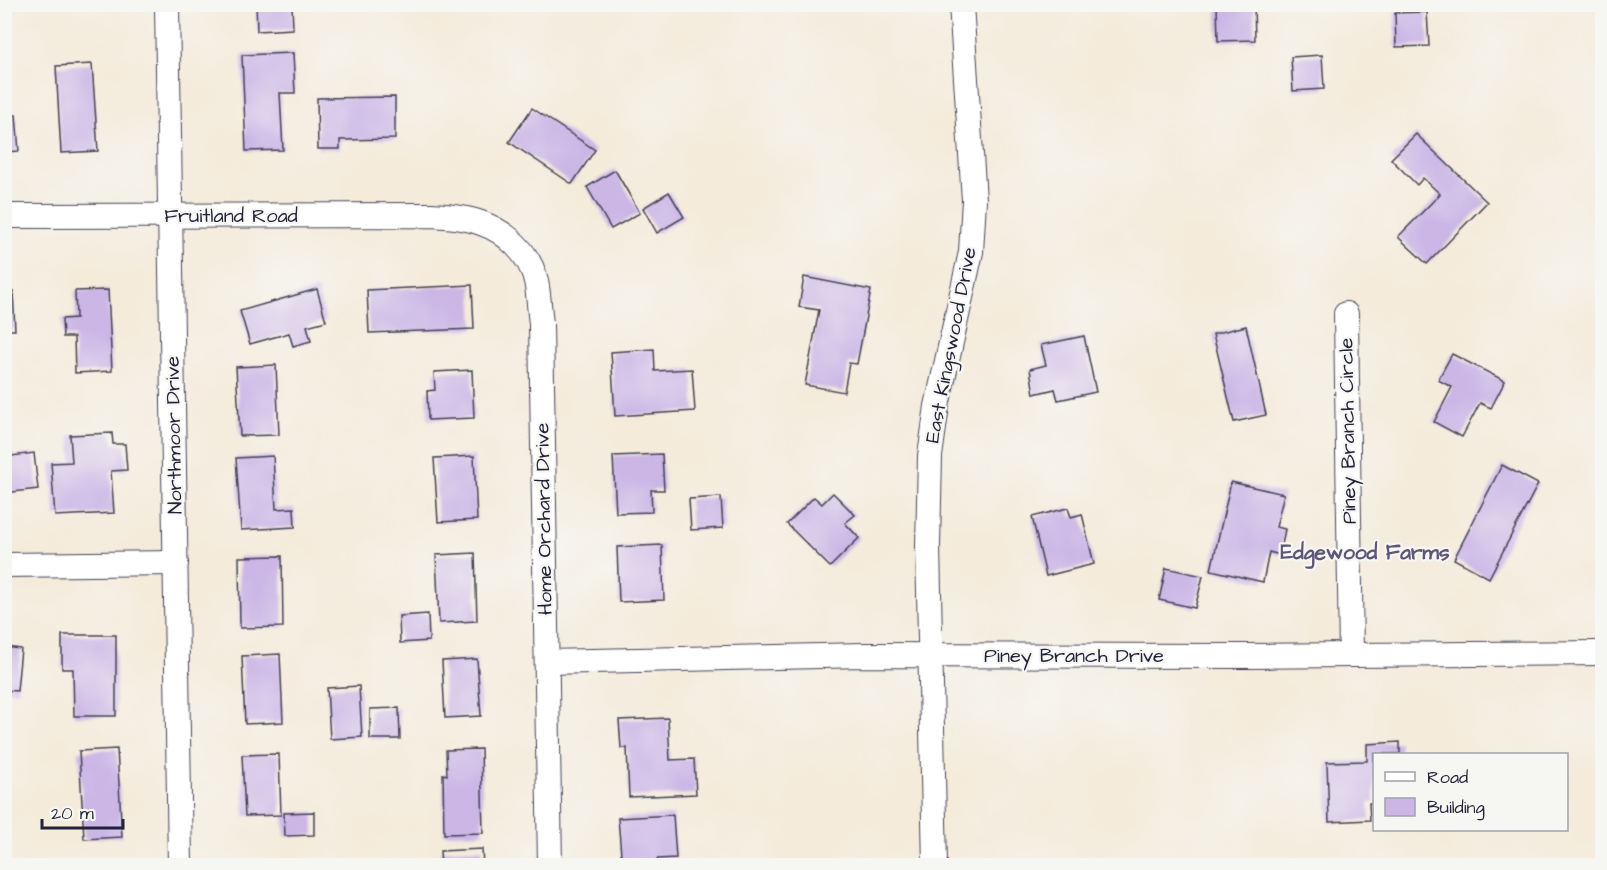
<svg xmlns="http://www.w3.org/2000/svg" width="1607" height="870" viewBox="0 0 1607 870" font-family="'Architects Daughter',sans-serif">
<rect width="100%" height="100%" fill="#f6f6f2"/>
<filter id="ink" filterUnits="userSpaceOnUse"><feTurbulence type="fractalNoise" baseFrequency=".0167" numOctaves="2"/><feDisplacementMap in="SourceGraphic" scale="12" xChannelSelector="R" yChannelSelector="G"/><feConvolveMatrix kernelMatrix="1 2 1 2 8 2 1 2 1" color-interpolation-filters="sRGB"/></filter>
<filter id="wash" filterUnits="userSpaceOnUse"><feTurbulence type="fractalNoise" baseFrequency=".008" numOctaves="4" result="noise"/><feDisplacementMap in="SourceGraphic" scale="24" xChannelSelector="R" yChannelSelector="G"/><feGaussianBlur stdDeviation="1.35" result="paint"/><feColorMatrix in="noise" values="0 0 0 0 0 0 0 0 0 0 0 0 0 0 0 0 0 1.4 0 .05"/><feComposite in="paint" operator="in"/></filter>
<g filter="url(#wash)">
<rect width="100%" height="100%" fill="#f4ebdb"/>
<g id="blocks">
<g fill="#cbb6e6">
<path d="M256,4H292L293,29L257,31Z"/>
<path d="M1217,4H1254L1255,40L1218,41Z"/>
<path d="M1427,12L1429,46L1396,47L1395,13Z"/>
<path d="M293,53L295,93H280L283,150L246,151L242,55Z"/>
<path d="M1322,55L1324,89L1293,91L1291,57Z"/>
<path d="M92,64L98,151L61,153L56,66Z"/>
<path d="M395,97V139L340,140V149H318L317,98Z"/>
<path d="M532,108L595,150L572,184L509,142Z"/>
<path d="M4,115H16L19,151L4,152Z"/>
<path d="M1416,134L1487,202L1427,264L1398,237L1440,194L1423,178L1417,185L1391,159Z"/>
<path d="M615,170L640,213L611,229L587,187Z"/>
<path d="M669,192L684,217L657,233L643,208Z"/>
<path d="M804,277L871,290L857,364L849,363L844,392L805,385L819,310L799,307Z"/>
<path d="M472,285L474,329L369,333L367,290Z"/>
<path d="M317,289L326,321L307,326L311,341L293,346L289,333L250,344L240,311Z"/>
<path d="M108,290L112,371L75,373L74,337H63L62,319L76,318L75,291Z"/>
<path d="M4,291H13L15,330H4Z"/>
<path d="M1246,326L1266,415L1234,422L1213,334Z"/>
<path d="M1084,336L1096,392L1058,400L1055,389L1034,394L1030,369L1046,365L1041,345Z"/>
<path d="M654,349L655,371L692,369L695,411L615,416L611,352Z"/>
<path d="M1452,354L1505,381L1491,408L1480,403L1462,437L1434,422L1452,387L1438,380Z"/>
<path d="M276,365L279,435L240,436L236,367Z"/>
<path d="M472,370L474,418L428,420L427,391L435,390L434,372Z"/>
<path d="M112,433L113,444H125L127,470L111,471L114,513L55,516L51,463L72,462L70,435Z"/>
<path d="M4,438H9L12,456L34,453L38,489L4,493Z"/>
<path d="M662,454L664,490H651L652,512L616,513L613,456Z"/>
<path d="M273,456L276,509L294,508L295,527L241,530L236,458Z"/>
<path d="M474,456L477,520L438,522L434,458Z"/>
<path d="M1502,465L1538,484L1489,578L1454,559Z"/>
<path d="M1231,482L1284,494L1276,527L1285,529L1280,555L1269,552L1263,582L1211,570Z"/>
<path d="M833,493L855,515L845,523L859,538L830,567L787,524L814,497L822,504Z"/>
<path d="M721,497L723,528L691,530L689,499Z"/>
<path d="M1068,508L1071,517L1082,514L1094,564L1046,576L1032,517Z"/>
<path d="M662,545L664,600L619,602L617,547Z"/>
<path d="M475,553L477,621L439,623L436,555Z"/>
<path d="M282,556L283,627L240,628L239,557Z"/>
<path d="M1166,568L1203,576L1195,608L1159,600Z"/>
<path d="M428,614L429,641L400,643L399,616Z"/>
<path d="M62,635H116V716H74L73,669H62Z"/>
<path d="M4,647L21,649L17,691L4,690Z"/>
<path d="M280,654L283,722L245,724L242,656Z"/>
<path d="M477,659L481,716L445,718L442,661Z"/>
<path d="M359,686L362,737L330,739L327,688Z"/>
<path d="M399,708L400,739H370V709Z"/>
<path d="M668,718L670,760L694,759L696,794L629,797L627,748H621L619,720Z"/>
<path d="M1400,742V754H1374V803H1369L1370,820L1329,822L1327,762L1367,761V744Z"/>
<path d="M117,749L122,837L84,839L79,751Z"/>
<path d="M481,749L483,833L444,834L443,774L447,775L446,750Z"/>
<path d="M279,754L281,815L245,816L242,755Z"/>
<path d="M314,812V835L285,836L284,813Z"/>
<path d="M673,815L676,858L657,859L658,866H622L618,818Z"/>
<path d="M482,849L483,866H441L440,851Z"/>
</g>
</g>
</g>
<g filter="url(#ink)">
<use href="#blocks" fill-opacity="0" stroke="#424053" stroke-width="1.5"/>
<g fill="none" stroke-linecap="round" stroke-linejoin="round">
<defs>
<g id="minor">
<path d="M167,4L180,866"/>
<path d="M4,216L430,215C447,216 465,217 481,223C507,232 530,254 536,281C539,295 539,309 541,323L550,866"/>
<path d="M1346,314L1351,655"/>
<path d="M4,565L176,563"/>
<path d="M547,662L864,655L1245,656L1602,653"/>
<path d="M935,866L928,546L930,456L937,406L971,252L974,200L961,4"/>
</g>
</defs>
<use href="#minor" stroke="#424053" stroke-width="26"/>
<use href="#minor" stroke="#fff" stroke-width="24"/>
</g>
</g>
<g text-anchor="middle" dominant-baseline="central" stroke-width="4.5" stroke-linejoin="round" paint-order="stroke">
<g font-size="20" fill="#22223b" stroke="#f6f6f2">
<text x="231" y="216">Fruitland Road</text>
<text transform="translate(951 345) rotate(-79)">East Kingswood Drive</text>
<text transform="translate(1348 431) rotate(-91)">Piney Branch Circle</text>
<text transform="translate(174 435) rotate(-91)">Northmoor Drive</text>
<text transform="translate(544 519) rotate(-91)">Home Orchard Drive</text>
<text x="1074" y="656">Piney Branch Drive</text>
</g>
<g font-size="21" font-weight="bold" fill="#5d5677" stroke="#f6f6f2">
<text x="1365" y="552">Edgewood Farms</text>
</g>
</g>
<rect width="1607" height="870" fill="none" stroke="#f6f6f2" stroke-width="24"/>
<rect x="1373" y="753" width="195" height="78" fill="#f6f6f2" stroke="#a1a1a9" stroke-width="1.5"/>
<rect x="1385" y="772" width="30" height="9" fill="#ffffff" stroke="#a1a1a9" stroke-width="1.5"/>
<text x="1427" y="783" font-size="18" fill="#22223b">Road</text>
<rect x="1385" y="798" width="30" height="18" fill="#cbb6e6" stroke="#a1a1a9" stroke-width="1.5"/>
<text x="1427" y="813" font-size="18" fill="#22223b">Building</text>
<path d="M42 819v9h81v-9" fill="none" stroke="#22223b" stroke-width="3"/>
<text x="51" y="819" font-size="18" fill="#22223b" stroke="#f6f6f2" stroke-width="4.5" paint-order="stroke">20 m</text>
</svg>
